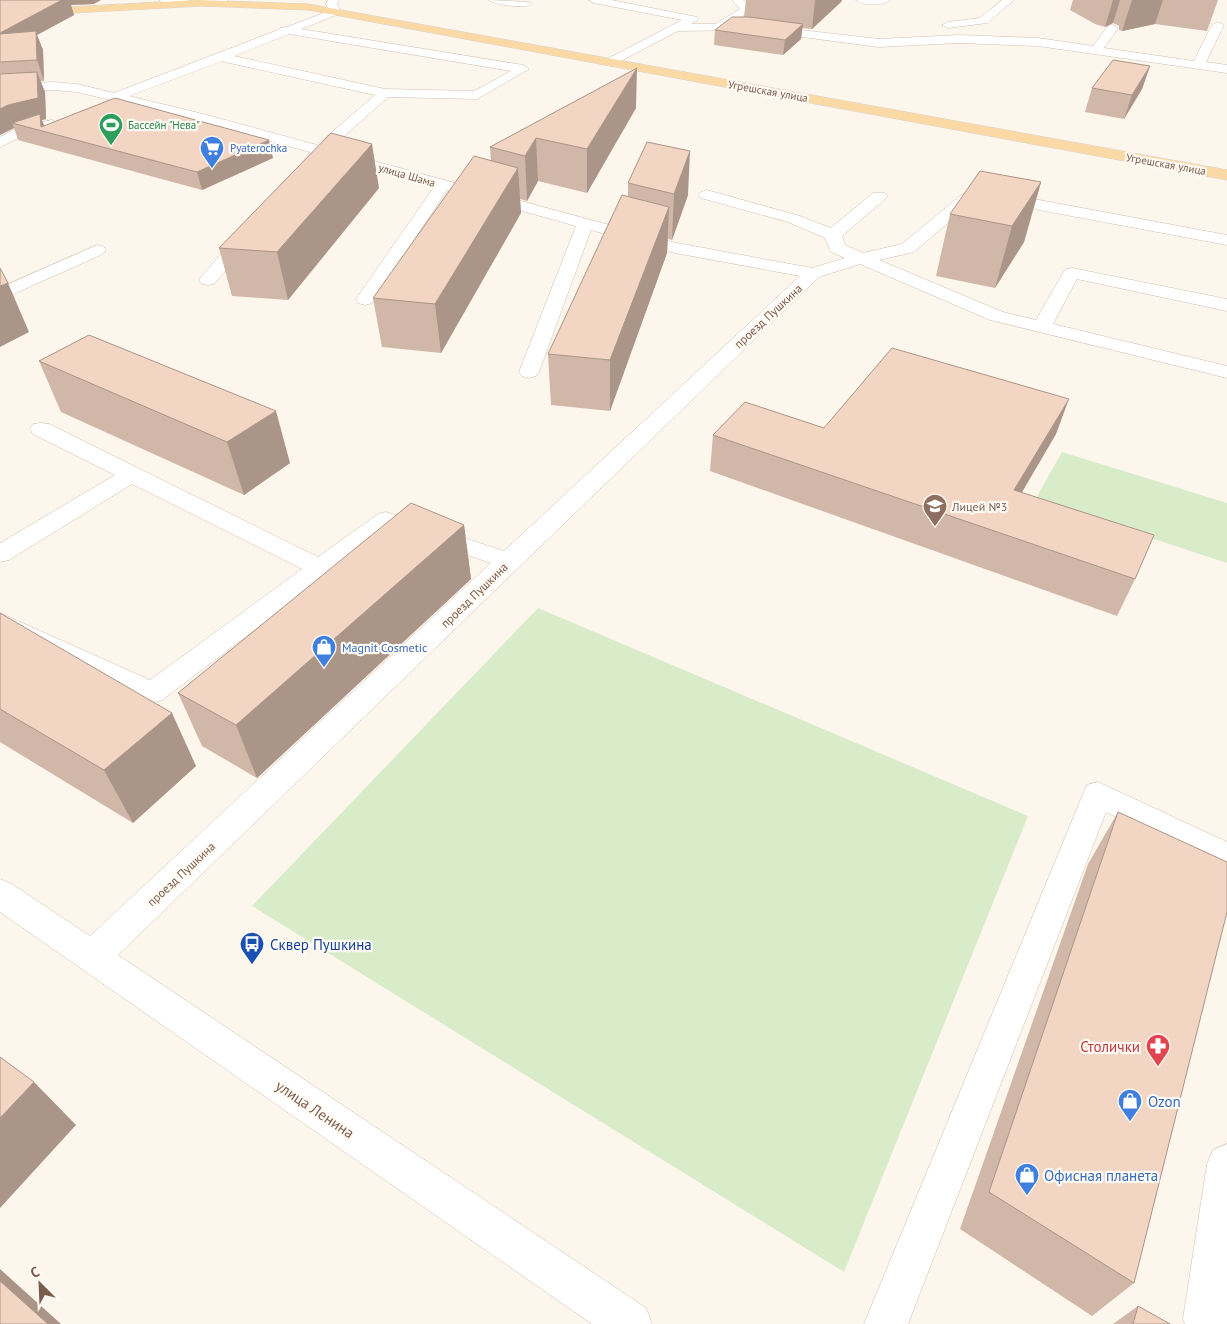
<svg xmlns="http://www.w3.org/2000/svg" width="1227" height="1324" viewBox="0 0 1227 1324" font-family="'PT Sans',sans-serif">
<rect width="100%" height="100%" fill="#fdf6ec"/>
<g fill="#d8ecc9">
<path d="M1062,452L1227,503V563L1035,500Z"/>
<path d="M538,608L1028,816L844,1272L252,906Z"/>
</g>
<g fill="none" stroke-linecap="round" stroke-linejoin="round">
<defs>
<g id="minor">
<path d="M159,0H188L192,3C186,9 165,6 159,0Z"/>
<path d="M201,0H228C222,5 203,9 197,3Z"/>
<path d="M328,0H339L337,4L341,12L339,14L301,29L523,65L529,69L477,99L388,97L330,149L672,242L812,268L845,258L831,252L825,238L788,222L701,198L699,195L701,192L707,190L800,216L831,228L873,193H885L887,196L885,199L842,236L845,245L863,253L902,244L961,195L967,193L1007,194L1227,235V245L1007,204L971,203L914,252L879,260L1003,312L1036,320L1063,273L1066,269L1072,268L1227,299V311L1077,279L1053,324L1227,366V378L990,320L860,264L819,277L118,955L646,1308L652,1324H592L0,912V879L12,884L90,936L491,563L389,528L162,700L152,703L0,633V613L150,680L302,569L132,484L9,560L0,562V543L115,475L33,434L30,429L33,424L41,423L49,424L318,557L378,514L386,512L504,551L800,276L670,252L591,230L539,372L536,376L529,378L522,376L519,372L576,226L447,190L372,303L365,305L358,303L356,299L434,187L323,156L316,163H306L304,160L310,152L198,121L77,92L53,90L0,93V85L53,82L77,84L114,93L278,30L280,28L287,27L329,11L326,4ZM289,34L511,71L474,91L385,89L234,56ZM222,61L225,62L375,95L317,145L207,115L129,96Z"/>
<path d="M489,0L530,2L531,4C526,9 494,5 489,0Z"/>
<path d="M589,0H611L697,17L699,19L691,24H715L740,9L732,0H743L753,9L731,24H748L879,39L959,35L1038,38L1093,46L1108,26L1112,25L1118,28L1104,48L1194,61L1212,25L1218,22L1224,25L1206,62L1227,65V73L1038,46L959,43L879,47L748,30L678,31L611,66L607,65L605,62L607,59L682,20L594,3Z"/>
<path d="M856,0H890C884,6 862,6 856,0Z"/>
<path d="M1002,0H1014L987,23L948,28L942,25L948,22L980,18Z"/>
<path d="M52,120L59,124L57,127L27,134L0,147V137L17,128Z"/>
<path d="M247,230L253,231L255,235L253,239L214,284L208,285L202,284L199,280L202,276L241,231Z"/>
<path d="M97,245L103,246L106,250L103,254L0,300V288Z"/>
<path d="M1098,782L1227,842V871L1106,812L908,1324H864L1083,794L1087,785Z"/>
<path d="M1227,1144V1324H1185L1183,1319L1207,1164L1213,1150Z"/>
</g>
<path id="major" d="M197,0L308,4L1227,170V180L308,10L202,6L0,17V11Z"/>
</defs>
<use href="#minor" stroke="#d1beb0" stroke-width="1"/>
<use href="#major" stroke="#dad1cd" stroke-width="1"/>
<use href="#minor" fill="#fff" fill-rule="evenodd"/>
<use href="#major" fill="#fbd9a5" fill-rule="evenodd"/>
</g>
<g fill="#d1b7a8">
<path d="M0,0L94,4L71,5L74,15L37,35L43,50L44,81H40L45,92L46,119L42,120L44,125L273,158L202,190L18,140L14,128L0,135Z"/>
<path d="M746,0H842L841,2L812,29L802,28L801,39L783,55L714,45L715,30L744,17Z"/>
<path d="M1073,0H1218L1207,31L1155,24L1122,31L1119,30V26L1113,23L1105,27L1095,24L1070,10Z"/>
<path d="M1150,66L1142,89L1124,119L1085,112L1092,88Z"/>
<path d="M636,108L587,193L538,181L527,201L520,199L521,213L441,353L382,347L373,298L491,161L490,147Z"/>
<path d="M1041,182L1024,242L995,288L936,276L950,214Z"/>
<path d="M628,183L688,195L672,240L668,239L667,253L610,411L551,405L548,354L628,196Z"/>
<path d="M379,188L288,300L232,296L219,248Z"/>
<path d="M39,361L290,463L244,495L61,412Z"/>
<path d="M824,428L1056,434L1022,492L1135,579L1117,616L710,471L713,435Z"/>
<path d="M464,525L471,579L257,778L202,746L178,693Z"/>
<path d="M0,613L196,766L133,823L0,742Z"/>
<path d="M1118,812L1134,1283L1092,1316L960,1229L1088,864Z"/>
<path d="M1138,1306L1170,1324H1113Z"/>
</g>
<g fill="#aa9588">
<path d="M0,0H101L94,4L71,5L74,15L37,35L43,50L44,81L37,60L0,43Z"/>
<path d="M815,0H842L841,2L812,29Z"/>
<path d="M1113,0H1120L1113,23L1105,27Z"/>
<path d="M1132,0H1163L1155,24L1122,31Z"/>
<path d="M803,24L801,39L783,55L785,40Z"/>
<path d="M1150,66L1142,89L1124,119L1132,95Z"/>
<path d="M637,68L636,108L587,193V149Z"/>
<path d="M37,72L45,92L46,119L42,120L46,131L12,123L14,128L0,135V109Z"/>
<path d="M536,138L538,181L527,201L525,156Z"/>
<path d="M269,140L273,158L202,190L197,172Z"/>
<path d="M372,144L379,188L288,300L277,252Z"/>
<path d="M690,151L688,195L672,240L674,194Z"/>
<path d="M518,168L521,213L441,353L435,304Z"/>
<path d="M1041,182L1024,242L995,288L1012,226Z"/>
<path d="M669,207L667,253L610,411V360Z"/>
<path d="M8,283L29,332L0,347V286Z"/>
<path d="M1069,399L1056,434L1002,526L1014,490Z"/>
<path d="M276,411L290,463L244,495L227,442Z"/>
<path d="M464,525L471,579L257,778L236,725Z"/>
<path d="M172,713L196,766L133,823L104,770Z"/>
<path d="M34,1082L76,1125L0,1208V1118Z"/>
<path d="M0,1269L61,1324H48L0,1281Z"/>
</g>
<g fill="#f3d5c3" stroke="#aa9588">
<path d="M0,0H62L0,33Z"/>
<path d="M732,17H749L803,24L785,40L715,30Z"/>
<path d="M36,31L37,60L0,62V34Z"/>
<path d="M1113,60L1150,66L1132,95L1092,88Z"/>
<path d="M637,68L587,149L536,138L525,156L490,147Z"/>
<path d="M37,72L38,98L8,105L0,109V74Z"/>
<path d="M115,98L269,140L197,172L12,123L40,114L41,127Z"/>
<path d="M331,133L372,144L277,252L219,248Z"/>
<path d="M647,142L690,151L674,194L628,183Z"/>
<path d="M474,156L518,168L435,304L373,298Z"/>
<path d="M980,171L1041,182L1012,226L950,214Z"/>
<path d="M622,195L669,207L610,360L548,354Z"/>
<path d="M0,268L8,283L0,286Z"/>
<path d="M89,335L276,411L227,442L39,361Z"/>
<path d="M892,348L1069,399L1014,490L1154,535L1135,579L713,435L745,402L824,428Z"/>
<path d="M411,503L464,525L236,725L178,693Z"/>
<path d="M0,613L172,713L104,770L0,709Z"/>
<path d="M1118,812L1227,862V912L1134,1283L989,1192Z"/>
<path d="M0,1057L34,1082L0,1118Z"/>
<path d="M0,1281L48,1324H0Z"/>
<path d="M1138,1306L1170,1324H1133Z"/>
</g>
<defs>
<symbol id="stadium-pin" viewBox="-11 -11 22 30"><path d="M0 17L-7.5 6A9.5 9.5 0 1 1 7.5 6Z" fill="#2e9e5b" stroke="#fffaf3"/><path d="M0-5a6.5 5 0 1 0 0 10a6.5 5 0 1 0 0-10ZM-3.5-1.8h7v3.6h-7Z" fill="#fff"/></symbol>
<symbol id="supermarket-pin" viewBox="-11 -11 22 30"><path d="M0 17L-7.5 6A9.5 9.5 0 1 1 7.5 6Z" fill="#3f7fe0" stroke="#fffaf3"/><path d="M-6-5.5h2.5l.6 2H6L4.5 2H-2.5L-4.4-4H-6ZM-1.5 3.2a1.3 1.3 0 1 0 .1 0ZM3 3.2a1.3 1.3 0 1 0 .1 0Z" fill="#fff"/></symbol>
<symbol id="school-pin" viewBox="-11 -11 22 30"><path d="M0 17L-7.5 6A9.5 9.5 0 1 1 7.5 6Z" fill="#8d6e63" stroke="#fffaf3"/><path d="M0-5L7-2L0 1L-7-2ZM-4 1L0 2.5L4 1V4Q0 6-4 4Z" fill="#fff"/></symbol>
<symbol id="shop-pin" viewBox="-11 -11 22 30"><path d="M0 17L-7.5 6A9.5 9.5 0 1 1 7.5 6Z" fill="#3f7fe0" stroke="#fffaf3"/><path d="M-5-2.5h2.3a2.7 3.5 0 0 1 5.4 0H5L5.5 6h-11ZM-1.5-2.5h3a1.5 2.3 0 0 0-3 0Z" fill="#fff"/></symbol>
<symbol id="bus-pin" viewBox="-11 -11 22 30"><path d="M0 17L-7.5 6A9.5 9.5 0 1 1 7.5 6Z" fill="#1a4fb4" stroke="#fffaf3"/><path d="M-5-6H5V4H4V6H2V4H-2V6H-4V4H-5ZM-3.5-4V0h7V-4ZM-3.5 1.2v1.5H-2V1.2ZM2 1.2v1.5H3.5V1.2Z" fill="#fff"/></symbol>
<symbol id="pharmacy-pin" viewBox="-11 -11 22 30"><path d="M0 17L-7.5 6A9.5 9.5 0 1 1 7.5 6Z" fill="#e0444e" stroke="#fffaf3"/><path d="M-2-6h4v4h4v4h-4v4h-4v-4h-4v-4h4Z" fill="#fff"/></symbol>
</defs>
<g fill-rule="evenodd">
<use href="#stadium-pin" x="97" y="111" width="28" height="38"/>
<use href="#supermarket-pin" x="198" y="134" width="28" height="38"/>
<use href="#school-pin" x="921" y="492" width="28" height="38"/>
<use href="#shop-pin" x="310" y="633" width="28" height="38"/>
<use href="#bus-pin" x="238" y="930" width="28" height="38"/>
<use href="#pharmacy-pin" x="1144" y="1032" width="28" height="38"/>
<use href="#shop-pin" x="1116" y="1087" width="28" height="38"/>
<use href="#shop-pin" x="1013" y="1161" width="28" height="38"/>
</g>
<g text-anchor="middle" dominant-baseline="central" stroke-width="4.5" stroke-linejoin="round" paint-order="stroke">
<g font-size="11" fill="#7a5c4d" stroke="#fffaf3">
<text transform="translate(768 91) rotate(10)">Угрешская улица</text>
<text transform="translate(1166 164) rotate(10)">Угрешская улица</text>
<text transform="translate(407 175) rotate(16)">улица Шама</text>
</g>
<g font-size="11" fill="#27864d" stroke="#fffaf3" text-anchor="start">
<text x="128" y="125">Бассейн "Нева"</text>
</g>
<g font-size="11" fill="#366cbe" stroke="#fffaf3" text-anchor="start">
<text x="230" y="148">Pyaterochka</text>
</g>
<g font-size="12" fill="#7a5c4d" stroke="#fffaf3">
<text transform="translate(768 316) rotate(-43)">проезд Пушкина</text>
<text transform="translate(474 595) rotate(-44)">проезд Пушкина</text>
<text transform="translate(181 874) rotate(-43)">проезд Пушкина</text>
</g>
<g font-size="12" fill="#785e54" stroke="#fffaf3" text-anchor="start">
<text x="952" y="506">Лицей №3</text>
</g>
<g font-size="12" fill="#366cbe" stroke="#fffaf3" text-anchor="start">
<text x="342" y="647">Magnit Cosmetic</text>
</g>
<g font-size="15" fill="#164399" stroke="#fffaf3" text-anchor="start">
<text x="270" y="944">Сквер Пушкина</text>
</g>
<g font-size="15" fill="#be3a42" stroke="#fffaf3" text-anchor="end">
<text x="1140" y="1046">Столички</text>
</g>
<g font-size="15" fill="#366cbe" stroke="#fffaf3" text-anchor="start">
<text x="1148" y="1101">Ozon</text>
<text x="1044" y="1175">Офисная планета</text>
</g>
<g font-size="15" fill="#7a5c4d" stroke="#fffaf3">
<text transform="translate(315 1109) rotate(34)">улица Ленина</text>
</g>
</g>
<g transform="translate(40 1284) rotate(336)" stroke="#fffaf3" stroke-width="4" paint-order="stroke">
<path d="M0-4L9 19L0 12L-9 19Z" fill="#7a5c4d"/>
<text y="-8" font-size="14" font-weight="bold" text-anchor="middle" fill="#7a5c4d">С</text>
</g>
</svg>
